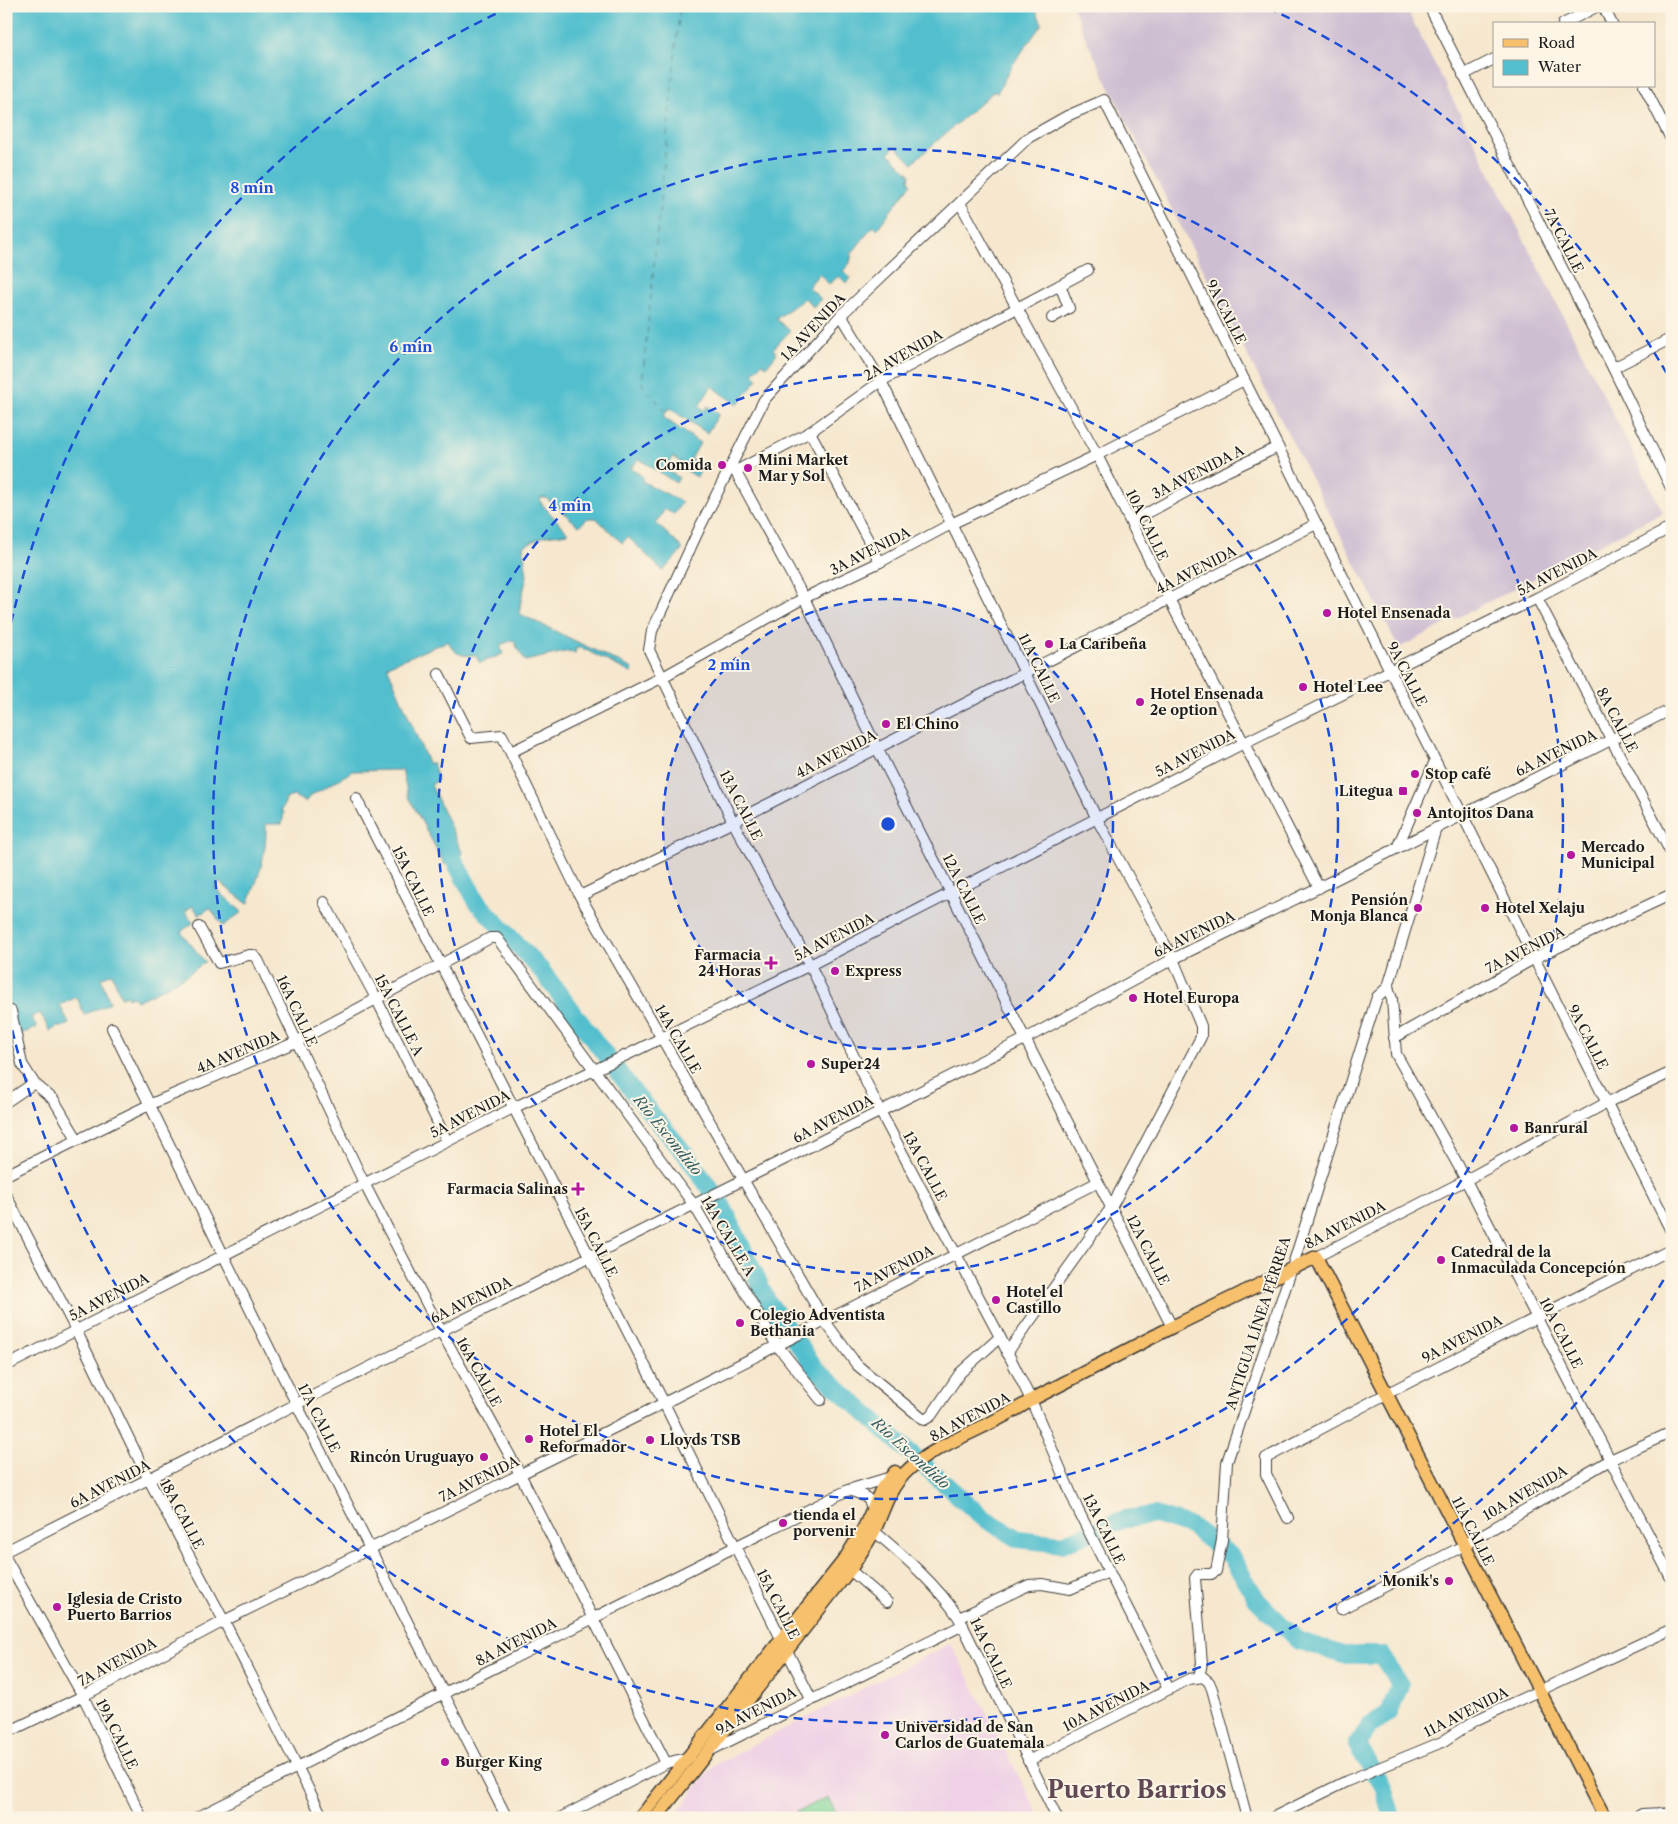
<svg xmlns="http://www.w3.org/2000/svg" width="1678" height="1824" viewBox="0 0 1678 1824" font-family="'Libre Caslon Text',serif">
<rect width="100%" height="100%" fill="#fcf5e5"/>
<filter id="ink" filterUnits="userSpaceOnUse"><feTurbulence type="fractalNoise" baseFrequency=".02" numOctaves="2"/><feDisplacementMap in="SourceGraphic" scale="10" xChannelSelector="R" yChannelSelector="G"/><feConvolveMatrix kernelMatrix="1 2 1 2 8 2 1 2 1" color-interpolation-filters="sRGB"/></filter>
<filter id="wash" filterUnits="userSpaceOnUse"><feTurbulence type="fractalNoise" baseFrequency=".0096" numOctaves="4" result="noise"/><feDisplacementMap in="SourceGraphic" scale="20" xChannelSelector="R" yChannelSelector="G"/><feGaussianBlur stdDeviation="1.12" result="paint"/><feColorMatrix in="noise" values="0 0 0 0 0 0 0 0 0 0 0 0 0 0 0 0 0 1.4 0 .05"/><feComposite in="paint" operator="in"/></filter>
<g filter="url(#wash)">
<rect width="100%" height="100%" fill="#f6e7ce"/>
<path fill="#efd0e6" d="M951,1643L1040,1818H673L713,1766Z"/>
<path fill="#cdbed2" d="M1073,6H1405L1663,512L1399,648L1125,119L1085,37Z"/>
<path fill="#7dd397" stroke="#4c785a" d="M828,1797L838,1818H798L796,1812Z"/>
<path fill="#53bfce" stroke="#386e75" d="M6,6H1034L1042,24L1013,64L997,93L994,91L912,163L895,146L889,153L910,174L909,180L911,184L877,229L873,226L852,253L850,263L843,271L850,278L846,283L839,276L829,284L819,274L808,287L821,299L813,307L805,298L776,319L790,331L773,349L777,353L767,366L762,363L753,373L758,379L737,405L712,386L699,406L705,411L707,406L719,414L707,433L669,408L663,417L700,443L691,459L703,466L697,477L684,469L686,466L673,457L666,469L679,478L676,483L639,459L631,468L643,477L642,481L682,502L674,514L665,509L656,523L683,549L663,571L628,537L622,543L596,518H588L579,526L546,498H540L541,503L568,533L545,536L523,546L527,576L520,605V614L633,669L631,673L582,648H576L575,654L569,651L525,661L513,640L500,645L503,654L480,663L475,655C459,656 455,654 448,641L387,666L428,763H433L438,780L431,785L463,854L445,865L408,796L402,770L353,771L310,796L305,802L294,796L287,798L281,811L284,812L282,824H266C267,854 259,876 248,904L219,882L215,888L242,912L223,926L210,908L199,915L193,906L185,911L193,923L181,932L205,962C183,979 161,990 136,1001L133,996L128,998L127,995L121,997L112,973L101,978L110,1003L84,1015L77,997L60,1005L69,1024L60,1028L59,1026L50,1031L40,1013L31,1017L37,1028L6,1039Z"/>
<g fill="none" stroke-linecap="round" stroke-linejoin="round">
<path stroke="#53bfce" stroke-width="18" d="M454,860L477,902L541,970L634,1093L687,1156L723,1207L768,1302L816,1369L982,1517L1018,1539L1062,1544L1125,1519L1155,1515L1190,1526L1230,1555L1257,1600L1297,1640L1343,1655H1381L1400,1685L1389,1713L1370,1725L1357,1745L1384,1789L1392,1818"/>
<path stroke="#325d63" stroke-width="1" stroke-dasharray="6 5" stroke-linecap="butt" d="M666,412L642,384L680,6"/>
</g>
</g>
<g filter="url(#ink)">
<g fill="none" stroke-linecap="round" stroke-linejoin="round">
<defs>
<g id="minor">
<path d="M1429,6L1613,368L1672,490"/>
<path d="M1603,6L1612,24"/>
<path d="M1563,24L1598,6"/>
<path d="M1463,75L1494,59"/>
<path d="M1644,86L1672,141"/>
<path d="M960,203L1097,455L1169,599L1319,888"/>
<path d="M841,315L881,381L1097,819L1173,959L1201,1026V1037L1111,1208L1007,1353"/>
<path d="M1052,318L1069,308L1060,285"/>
<path d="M1613,368L1672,338"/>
<path d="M810,432L880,562"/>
<path d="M732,465L804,598L877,748L1172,1327"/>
<path d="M736,471L810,432L881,381L1088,270"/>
<path d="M1131,522L1202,483L1278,447"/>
<path d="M1537,598L1672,855"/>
<path d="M439,674L471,738L502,735L580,896L824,1320L857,1365L924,1420L931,1416L960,1373L1000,1337"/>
<path d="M511,752L661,678L804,598L880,562L951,524L1097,455L1244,380"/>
<path d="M356,798L664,1403L811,1699"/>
<path d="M1397,848L1435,761"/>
<path d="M580,896L733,822L1316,524"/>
<path d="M324,902L376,998L447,1141"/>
<path d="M199,927L219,963L249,955H253L258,960L364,1183L441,1331L520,1474L666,1763"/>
<path d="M1388,987L1392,999L1396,1054L1458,1165L1672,1580"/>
<path d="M11,1011L22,1064L34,1083L54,1100L77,1139"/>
<path d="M112,1028L297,1405L507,1818"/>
<path d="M1394,1038L1533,959L1672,894"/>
<path d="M6,1102L34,1083"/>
<path d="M6,1175L151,1104L296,1042L490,938H497L694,1205L776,1344L821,1400"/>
<path d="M6,1195L76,1330L149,1480L224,1621L323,1818"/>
<path d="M1316,1257L1466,1180L1606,1103L1672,1072"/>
<path d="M6,1366L513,1108L633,1052L810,965L1244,743L1537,598L1672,527"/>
<path d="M848,1490C860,1494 870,1495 872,1509"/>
<path d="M1288,1518L1266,1474V1458L1386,1394L1672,1249"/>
<path d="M867,1529L874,1531C905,1557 936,1584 959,1618L1057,1818"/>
<path d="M6,1551L441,1331L1025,1039L1173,959L1340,877L1672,709"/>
<path d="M6,1559L83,1696L142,1818"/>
<path d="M850,1570L887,1602"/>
<path d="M1341,1609L1463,1546L1610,1460L1672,1432"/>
<path d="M959,1618L1029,1585L1042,1584L1070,1589L1109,1572"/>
<path d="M1199,1677L1202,1663L1195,1578L1198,1574H1211L1216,1571L1222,1540L1227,1462L1291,1271L1377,997L1388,987L1436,828"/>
<path d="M1168,1689L1078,1510L1031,1400L1000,1337L880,1111L810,965L733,822L649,650L652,631L701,525L764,400L841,315L1028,138L1067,116L1104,100L1672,1233"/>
<path d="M6,1733L83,1696L224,1621L664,1403L1098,1182"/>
<path d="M709,1751L963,1625"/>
<path d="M1028,1761L1189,1679L1203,1677L1209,1682L1212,1689L1247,1818"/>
<path d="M196,1818L848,1490L891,1477"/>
<path d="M560,1818L666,1763L690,1757"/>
<path d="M1272,1818L1347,1781L1442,1742L1476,1720L1672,1629"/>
<path d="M1635,1818L1642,1814L1663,1813"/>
</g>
<g id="major">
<path d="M640,1818L845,1559L864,1528L882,1488L895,1472"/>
<path d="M656,1818L852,1567C859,1555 868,1543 874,1531C884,1510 888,1490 905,1473C934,1443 995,1426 1031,1400L1172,1327L1316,1257L1605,1818"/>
</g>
</defs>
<use href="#minor" stroke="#3d3a37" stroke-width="12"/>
<use href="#major" stroke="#3d3a37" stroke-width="15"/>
<use href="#minor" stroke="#fff" stroke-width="10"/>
<use href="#major" stroke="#f7c06c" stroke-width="12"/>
</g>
</g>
<circle cx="888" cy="824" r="225" fill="#1d4ed8" fill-opacity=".12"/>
<g fill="none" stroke="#1d4ed8" stroke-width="2.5" stroke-dasharray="9 6">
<circle cx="888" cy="824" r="225"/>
<circle cx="888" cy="824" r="450"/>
<circle cx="888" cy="824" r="675"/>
<path d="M1671 1267A900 900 0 0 1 8 1011M8 637A900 900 0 0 1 508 8M1268 8A900 900 0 0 1 1671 381"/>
</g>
<g fill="#b5179e" stroke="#fcf5e5" stroke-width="2">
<circle cx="722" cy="465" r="5"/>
<circle cx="748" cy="468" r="5"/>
<circle cx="1327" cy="613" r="5"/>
<circle cx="1049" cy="644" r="5"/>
<circle cx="1303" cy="687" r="5"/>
<circle cx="1140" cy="702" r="5"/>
<circle cx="886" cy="724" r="5"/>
<circle cx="1415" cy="774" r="5"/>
<rect x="1398" y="786" width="10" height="10" rx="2.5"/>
<circle cx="1417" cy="813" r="5"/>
<circle cx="1571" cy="855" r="5"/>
<circle cx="1418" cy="908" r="5"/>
<circle cx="1485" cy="908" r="5"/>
<path d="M768.5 955.5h5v5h5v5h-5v5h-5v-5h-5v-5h5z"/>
<circle cx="835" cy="971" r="5"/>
<circle cx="1133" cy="998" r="5"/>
<circle cx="811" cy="1064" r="5"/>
<circle cx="1514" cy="1128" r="5"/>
<path d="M575.5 1181.5h5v5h5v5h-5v5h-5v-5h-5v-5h5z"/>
<circle cx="1441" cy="1260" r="5"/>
<circle cx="996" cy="1300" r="5"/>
<circle cx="740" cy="1323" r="5"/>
<circle cx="529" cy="1439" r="5"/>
<circle cx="650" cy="1440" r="5"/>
<circle cx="484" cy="1457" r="5"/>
<circle cx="783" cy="1523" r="5"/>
<circle cx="1449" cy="1581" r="5"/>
<circle cx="57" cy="1607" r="5"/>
<circle cx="885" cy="1735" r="5"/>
<circle cx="445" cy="1762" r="5"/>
</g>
<g text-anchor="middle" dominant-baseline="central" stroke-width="4" stroke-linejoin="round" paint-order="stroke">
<g font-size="14" fill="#1c1c1c" stroke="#fcf5e5">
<text transform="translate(1564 241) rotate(63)">7A CALLE</text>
<text transform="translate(1226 312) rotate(63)">9A CALLE</text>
<text transform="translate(813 327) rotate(-47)">1A AVENIDA</text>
<text transform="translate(903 355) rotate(-30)">2A AVENIDA</text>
<text transform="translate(1198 472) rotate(-27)">3A AVENIDA A</text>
<text transform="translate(1147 525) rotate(64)">10A CALLE</text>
<text transform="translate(870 551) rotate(-27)">3A AVENIDA</text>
<text transform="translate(1196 570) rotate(-27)">4A AVENIDA</text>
<text transform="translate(1557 572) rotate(-27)">5A AVENIDA</text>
<text transform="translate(1039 668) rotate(64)">11A CALLE</text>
<text transform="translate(1407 674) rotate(63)">9A CALLE</text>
<text transform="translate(1617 720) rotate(62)">8A CALLE</text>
<text transform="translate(1195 753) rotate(-27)">5A AVENIDA</text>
<text transform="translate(1556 753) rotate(-26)">6A AVENIDA</text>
<text transform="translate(836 754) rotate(-27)">4A AVENIDA</text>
<text transform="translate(741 805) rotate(63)">13A CALLE</text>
<text transform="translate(413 881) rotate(64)">15A CALLE</text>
<text transform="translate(964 889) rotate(63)">12A CALLE</text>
<text transform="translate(1194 934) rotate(-26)">6A AVENIDA</text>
<text transform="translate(834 937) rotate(-27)">5A AVENIDA</text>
<text transform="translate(1525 950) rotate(-27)">7A AVENIDA</text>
<text transform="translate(297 1011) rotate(65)">16A CALLE</text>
<text transform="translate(399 1015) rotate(63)">15A CALLE A</text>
<text transform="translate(1588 1037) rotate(63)">9A CALLE</text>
<text transform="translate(678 1039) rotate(60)">14A CALLE</text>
<text transform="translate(238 1052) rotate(-23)">4A AVENIDA</text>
<text transform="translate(470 1114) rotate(-27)">5A AVENIDA</text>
<text transform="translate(833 1119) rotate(-27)">6A AVENIDA</text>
<text transform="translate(925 1166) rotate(62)">13A CALLE</text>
<text transform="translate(1345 1225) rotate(-27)">8A AVENIDA</text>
<text transform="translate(728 1236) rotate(59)">14A CALLE A</text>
<text transform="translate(596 1242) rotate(63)">15A CALLE</text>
<text transform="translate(1148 1250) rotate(63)">12A CALLE</text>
<text transform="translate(894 1269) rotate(-27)">7A AVENIDA</text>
<text transform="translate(109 1297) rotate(-27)">5A AVENIDA</text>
<text transform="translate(471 1300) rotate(-26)">6A AVENIDA</text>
<text transform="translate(1258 1323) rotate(-72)">ANTIGUA LÍNEA FÉRREA</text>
<text transform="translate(1561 1333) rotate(63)">10A CALLE</text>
<text transform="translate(1462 1339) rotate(-27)">9A AVENIDA</text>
<text transform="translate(479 1372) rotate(61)">16A CALLE</text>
<text transform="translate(970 1417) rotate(-28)">8A AVENIDA</text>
<text transform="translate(319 1418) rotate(63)">17A CALLE</text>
<text transform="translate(479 1479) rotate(-26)">7A AVENIDA</text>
<text transform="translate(110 1484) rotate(-27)">6A AVENIDA</text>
<text transform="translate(1525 1493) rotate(-30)">10A AVENIDA</text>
<text transform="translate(182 1514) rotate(62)">18A CALLE</text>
<text transform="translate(1104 1529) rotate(64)">13A CALLE</text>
<text transform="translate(1473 1531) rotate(63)">11A CALLE</text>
<text transform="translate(778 1604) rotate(63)">15A CALLE</text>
<text transform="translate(516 1642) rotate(-27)">8A AVENIDA</text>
<text transform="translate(991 1653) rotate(64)">14A CALLE</text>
<text transform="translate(117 1662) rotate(-28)">7A AVENIDA</text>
<text transform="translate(1106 1706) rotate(-27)">10A AVENIDA</text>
<text transform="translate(756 1711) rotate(-27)">9A AVENIDA</text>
<text transform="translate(1466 1712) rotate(-27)">11A AVENIDA</text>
<text transform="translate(117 1734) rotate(64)">19A CALLE</text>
</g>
<g font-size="14" font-weight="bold" fill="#1c1c1c" stroke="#fcf5e5" text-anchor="start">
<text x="758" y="460">Mini Market<tspan x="758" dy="16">Mar y Sol</tspan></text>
<text x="712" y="465" text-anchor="end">Comida</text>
<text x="1337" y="613">Hotel Ensenada</text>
<text x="1059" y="644">La Caribeña</text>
<text x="1313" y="687">Hotel Lee</text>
<text x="1150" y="694">Hotel Ensenada<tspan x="1150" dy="16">2e option</tspan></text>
<text x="896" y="724">El Chino</text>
<text x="1425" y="774">Stop café</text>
<text x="1393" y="791" text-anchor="end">Litegua</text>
<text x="1427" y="813">Antojitos Dana</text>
<text x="1581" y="847">Mercado<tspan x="1581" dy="16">Municipal</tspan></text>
<text x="1408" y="900" text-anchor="end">Pensión<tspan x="1408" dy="16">Monja Blanca</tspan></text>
<text x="1495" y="908">Hotel Xelaju</text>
<text x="761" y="955" text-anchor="end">Farmacia<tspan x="761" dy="16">24 Horas</tspan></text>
<text x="845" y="971">Express</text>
<text x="1143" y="998">Hotel Europa</text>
<text x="821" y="1064">Super24</text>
<text x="1524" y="1128">Banrural</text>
<text x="568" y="1189" text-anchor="end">Farmacia Salinas</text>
<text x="1451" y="1252">Catedral de la<tspan x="1451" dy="16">Inmaculada Concepción</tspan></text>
<text x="1006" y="1292">Hotel el<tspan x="1006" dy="16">Castillo</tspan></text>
<text x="750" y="1315">Colegio Adventista<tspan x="750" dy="16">Bethania</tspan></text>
<text x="539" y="1431">Hotel El<tspan x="539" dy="16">Reformador</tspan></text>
<text x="660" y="1440">Lloyds TSB</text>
<text x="474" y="1457" text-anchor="end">Rincón Uruguayo</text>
<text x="793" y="1515">tienda el<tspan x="793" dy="16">porvenir</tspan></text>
<text x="1439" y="1581" text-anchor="end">Monik's</text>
<text x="67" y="1599">Iglesia de Cristo<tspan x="67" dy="16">Puerto Barrios</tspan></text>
<text x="895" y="1727">Universidad de San<tspan x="895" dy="16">Carlos de Guatemala</tspan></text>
<text x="455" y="1762">Burger King</text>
</g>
<g font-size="15" font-style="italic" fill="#325d63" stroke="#fcf5e5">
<text transform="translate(668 1135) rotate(51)">Río Escondido</text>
<text transform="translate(911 1453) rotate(42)">Río Escondido</text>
</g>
<g font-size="24" font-weight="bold" fill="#604855" stroke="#fcf5e5">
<text x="1137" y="1789">Puerto Barrios</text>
</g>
</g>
<circle cx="888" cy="824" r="8" fill="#1d4ed8" stroke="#fcf5e5" stroke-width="2.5"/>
<g font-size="15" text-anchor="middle" font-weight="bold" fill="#1d4ed8" stroke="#fcf5e5" stroke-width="4" stroke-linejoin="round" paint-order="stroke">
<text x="252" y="193">8 min</text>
<text x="411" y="352">6 min</text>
<text x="570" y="511">4 min</text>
<text x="729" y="670">2 min</text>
</g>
<rect width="1678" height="1824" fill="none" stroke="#fcf5e5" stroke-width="25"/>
<rect x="1493" y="22" width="162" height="65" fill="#fcf5e5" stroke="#a29e95"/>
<rect x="1503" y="39" width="25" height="8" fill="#f7c06c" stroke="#a29e95"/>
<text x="1538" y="48" font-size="15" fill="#1c1c1c">Road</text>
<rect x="1503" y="60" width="25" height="15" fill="#53bfce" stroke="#a29e95"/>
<text x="1538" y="72" font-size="15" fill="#1c1c1c">Water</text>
</svg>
